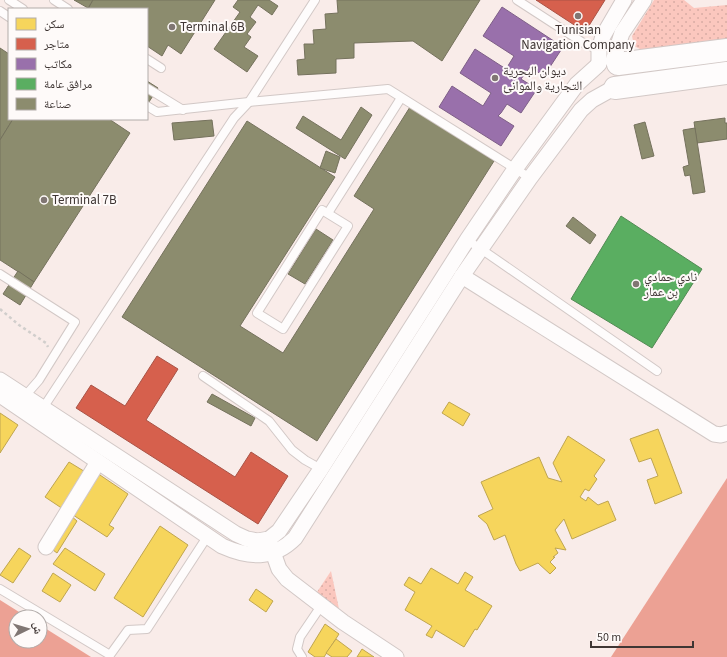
<svg xmlns="http://www.w3.org/2000/svg" width="727" height="657" viewBox="0 0 727 657" font-family="'Source Sans 3','Noto Naskh Arabic',sans-serif">
<defs>
<pattern id="grass-dots" width="8" height="8" patternUnits="userSpaceOnUse"><rect width="8" height="8" fill="#fbc7be"/><path d="M2 2h.1M6 6h.1" fill="none" stroke="#d8aca4" stroke-width="1.8" stroke-linecap="round"/></pattern>
</defs>
<rect width="100%" height="100%" fill="#f9ece9"/>
<g fill="url(#grass-dots)">
<path d="M654,0H684L694,8L727,5V42L644,51L634,46L632,36Z"/>
<path d="M331,571L339,609L315,595Z"/>
</g>
<g fill="#eca194">
<path d="M727,478V657H611Z"/>
<path d="M0,600L27,617H16V641H40V625L91,657H0Z"/>
</g>
<g fill="#f6d55c" stroke="#bfa550">
<path d="M449,402L470,414L463,426L442,413Z"/>
<path d="M0,413L18,425L0,453Z"/>
<path d="M658,429L682,493L655,504L647,480L658,476L651,458L639,462L630,439Z"/>
<path d="M568,436L605,460L594,476L597,479L589,491L585,489L580,497L586,501L588,497L598,505L608,501L616,520L572,539L564,519L555,530L566,550L555,548L558,553L553,557H555L550,562L556,568L550,574L538,563L520,571L516,564L505,535L494,540L487,524L478,516L493,509L481,482L539,457L548,478L562,482L553,463Z"/>
<path d="M69,462L87,473L63,509L45,497Z"/>
<path d="M97,473L128,494L109,525L114,528L107,537L70,513Z"/>
<path d="M71,516L77,521L57,553L49,547Z"/>
<path d="M160,526L188,545L143,617L114,598Z"/>
<path d="M19,548L31,556L13,583L0,575Z"/>
<path d="M65,548L105,574L95,591L53,564Z"/>
<path d="M431,568L458,584L465,572L473,577L465,590L492,606L477,630L475,629L464,647L436,630L432,638L426,635L432,626L405,610L415,592L404,585L409,577L421,584Z"/>
<path d="M53,573L71,585L60,602L42,591Z"/>
<path d="M256,589L273,601L266,612L249,600Z"/>
<path d="M325,624L339,634L324,657H315L308,652Z"/>
<path d="M336,639L352,651L347,657H332L326,653Z"/>
<path d="M362,649L374,657H357Z"/>
</g>
<g fill="#d6604d" stroke="#a95346">
<path d="M536,0H605L585,32Z"/>
<path d="M157,356L178,369L146,420L235,477L251,452L288,476L258,524L76,408L91,385L125,406Z"/>
</g>
<path fill="#9970ab" stroke="#7e5f87" d="M502,7L563,47L544,76L530,67L521,79L537,89L521,113L507,104L501,113L498,116L514,126L501,146L439,107L452,86L483,106L491,93L460,73L475,49L506,69L514,56L483,36Z"/>
<path fill="#5aae61" stroke="#528a54" d="M621,216L702,269L652,348L571,299Z"/>
<g fill="#8c8c6e" stroke="#75725d">
<path d="M74,0H93L88,8Z"/>
<path d="M93,0H215L181,54L168,45L162,56L147,46V9H88Z"/>
<path d="M238,0H269L278,6L272,15L258,5L250,17L256,22L247,34L251,37L244,47L258,56L247,72L214,49L240,12L233,7Z"/>
<path d="M337,0H480L442,61L413,41L354,43V58L336,59V73L298,75L297,60L305,59L304,44H314L313,30L326,29L325,14L338,13Z"/>
<path d="M0,48L9,54V119H13L0,140Z"/>
<path d="M147,81L158,88L147,105Z"/>
<path d="M361,107L372,115L345,159L296,128L303,116L341,140Z"/>
<path d="M410,107L494,161L317,441L122,317L247,121L335,177L240,326L283,353L374,209L354,196Z"/>
<path d="M725,118V123H727V139L697,143L694,122Z"/>
<path d="M13,119H109L130,133L34,282L0,260V140Z"/>
<path d="M212,120L214,136L174,140L172,123Z"/>
<path d="M645,122L654,156L642,159L634,125Z"/>
<path d="M695,128L705,192L693,194L690,175L685,176L683,167L689,165L683,130Z"/>
<path d="M326,151L340,157L335,173L320,168Z"/>
<path d="M573,217L596,235L590,244L566,226Z"/>
<path d="M316,229L333,240L305,284L288,274Z"/>
<path d="M18,271L34,282L20,305L3,294Z"/>
<path d="M212,394L255,418L251,426L207,402Z"/>
</g>
<g fill="none" stroke-linecap="round" stroke-linejoin="round">
<defs>
<g id="lane">
<path d="M9,0L23,9"/>
<path d="M54,0L68,9"/>
<path d="M517,0L585,44L599,50"/>
<path d="M0,11L9,17"/>
<path d="M147,59L161,68"/>
<path d="M147,88L183,110"/>
<path d="M147,106L157,112L249,102L388,89L530,178"/>
<path d="M322,210L348,226L283,329L257,313Z"/>
<path d="M328,213L401,98"/>
<path d="M467,240L481,249L657,371"/>
<path d="M0,274L75,322L39,380L25,396"/>
<path d="M203,376L269,421L292,450L305,460L321,469"/>
<path d="M43,408L234,118L249,102L315,0"/>
<path d="M0,589L110,655L128,630L147,629L207,537"/>
<path d="M302,657L297,649L300,637L321,606"/>
</g>
<g id="street">
<path d="M613,61L622,33L644,0"/>
<path d="M599,64V50L603,36L624,0"/>
<path d="M462,276L714,434L721,435L727,433"/>
<path d="M0,380L236,534L247,539L258,541L269,539L279,531L321,469L467,240L515,169L577,84L597,66"/>
<path d="M0,395L222,546C249,558 273,560 295,538L462,276L530,178L581,110L592,100L610,90"/>
<path d="M270,544L279,569L287,579L343,622L396,657"/>
<path d="M46,547L98,462"/>
</g>
<g id="secondary">
<path d="M618,64L727,50"/>
<path d="M615,88L727,73"/>
</g>
</defs>
<use href="#lane" stroke="#d2c8c6" stroke-width="10"/>
<use href="#street" stroke="#d2c8c6" stroke-width="17"/>
<use href="#secondary" stroke="#d2c8c6" stroke-width="24"/>
<path stroke="#d1cecc" stroke-width="2.5" stroke-dasharray="3 3" stroke-linecap="butt" d="M0,309L19,325L46,343L48,347"/>
<use href="#lane" stroke="#fefcfc" stroke-width="8"/>
<use href="#street" stroke="#fefcfc" stroke-width="15"/>
<use href="#secondary" stroke="#fefcfc" stroke-width="22"/>
</g>
<g fill="#807673" stroke="#fefaf9" stroke-width="1.5">
<circle cx="578" cy="16" r="4"/>
<circle cx="172" cy="27" r="4"/>
<circle cx="495" cy="78" r="4"/>
<circle cx="44" cy="200" r="4"/>
<circle cx="636" cy="284" r="4"/>
</g>
<g text-anchor="middle" dominant-baseline="central" stroke-width="4" stroke-linejoin="round" paint-order="stroke">
<g font-size="13" fill="#3f3634" stroke="#fefaf9" text-anchor="start">
<text x="180" y="27">Terminal 6B</text>
<text x="578" y="30" text-anchor="middle">Tunisian<tspan x="578" dy="15">Navigation Company</tspan></text>
<text x="503" y="71">ديوان البحرية<tspan x="503" dy="15">التجارية والموانئ</tspan></text>
<text x="52" y="200">Terminal 7B</text>
<text x="644" y="277">نادي حمادي<tspan x="644" dy="15">بن عمار</tspan></text>
</g>
</g>
<rect x="8" y="8" width="140" height="112" fill="#fefaf9" stroke="#b2acaa"/>
<rect x="16" y="18" width="20" height="12" fill="#f6d55c" stroke="#b2acaa"/>
<text x="44" y="28" font-size="12" fill="#3f3634">سكن</text>
<rect x="16" y="38" width="20" height="12" fill="#d6604d" stroke="#b2acaa"/>
<text x="44" y="48" font-size="12" fill="#3f3634">متاجر</text>
<rect x="16" y="58" width="20" height="12" fill="#9970ab" stroke="#b2acaa"/>
<text x="44" y="68" font-size="12" fill="#3f3634">مكاتب</text>
<rect x="16" y="78" width="20" height="12" fill="#5aae61" stroke="#b2acaa"/>
<text x="44" y="88" font-size="12" fill="#3f3634">مرافق عامة</text>
<rect x="16" y="98" width="20" height="12" fill="#8c8c6e" stroke="#b2acaa"/>
<text x="44" y="108" font-size="12" fill="#3f3634">صناعة</text>
<g transform="translate(28 629) rotate(85)"><circle r="19" fill="#fefaf9" stroke="#b2acaa"/>
<path d="M0-3L7 15L0 10L-7 15Z" fill="#807673"/>
<text y="-6" font-size="11" font-weight="bold" text-anchor="middle" fill="#3f3634">ش</text>
</g>
<path d="M591 641v6h102v-6" fill="none" stroke="#3f3634" stroke-width="2"/>
<text x="597" y="641" font-size="12" fill="#3f3634" stroke="#fefaf9" stroke-width="3" paint-order="stroke">50 m</text>
</svg>
